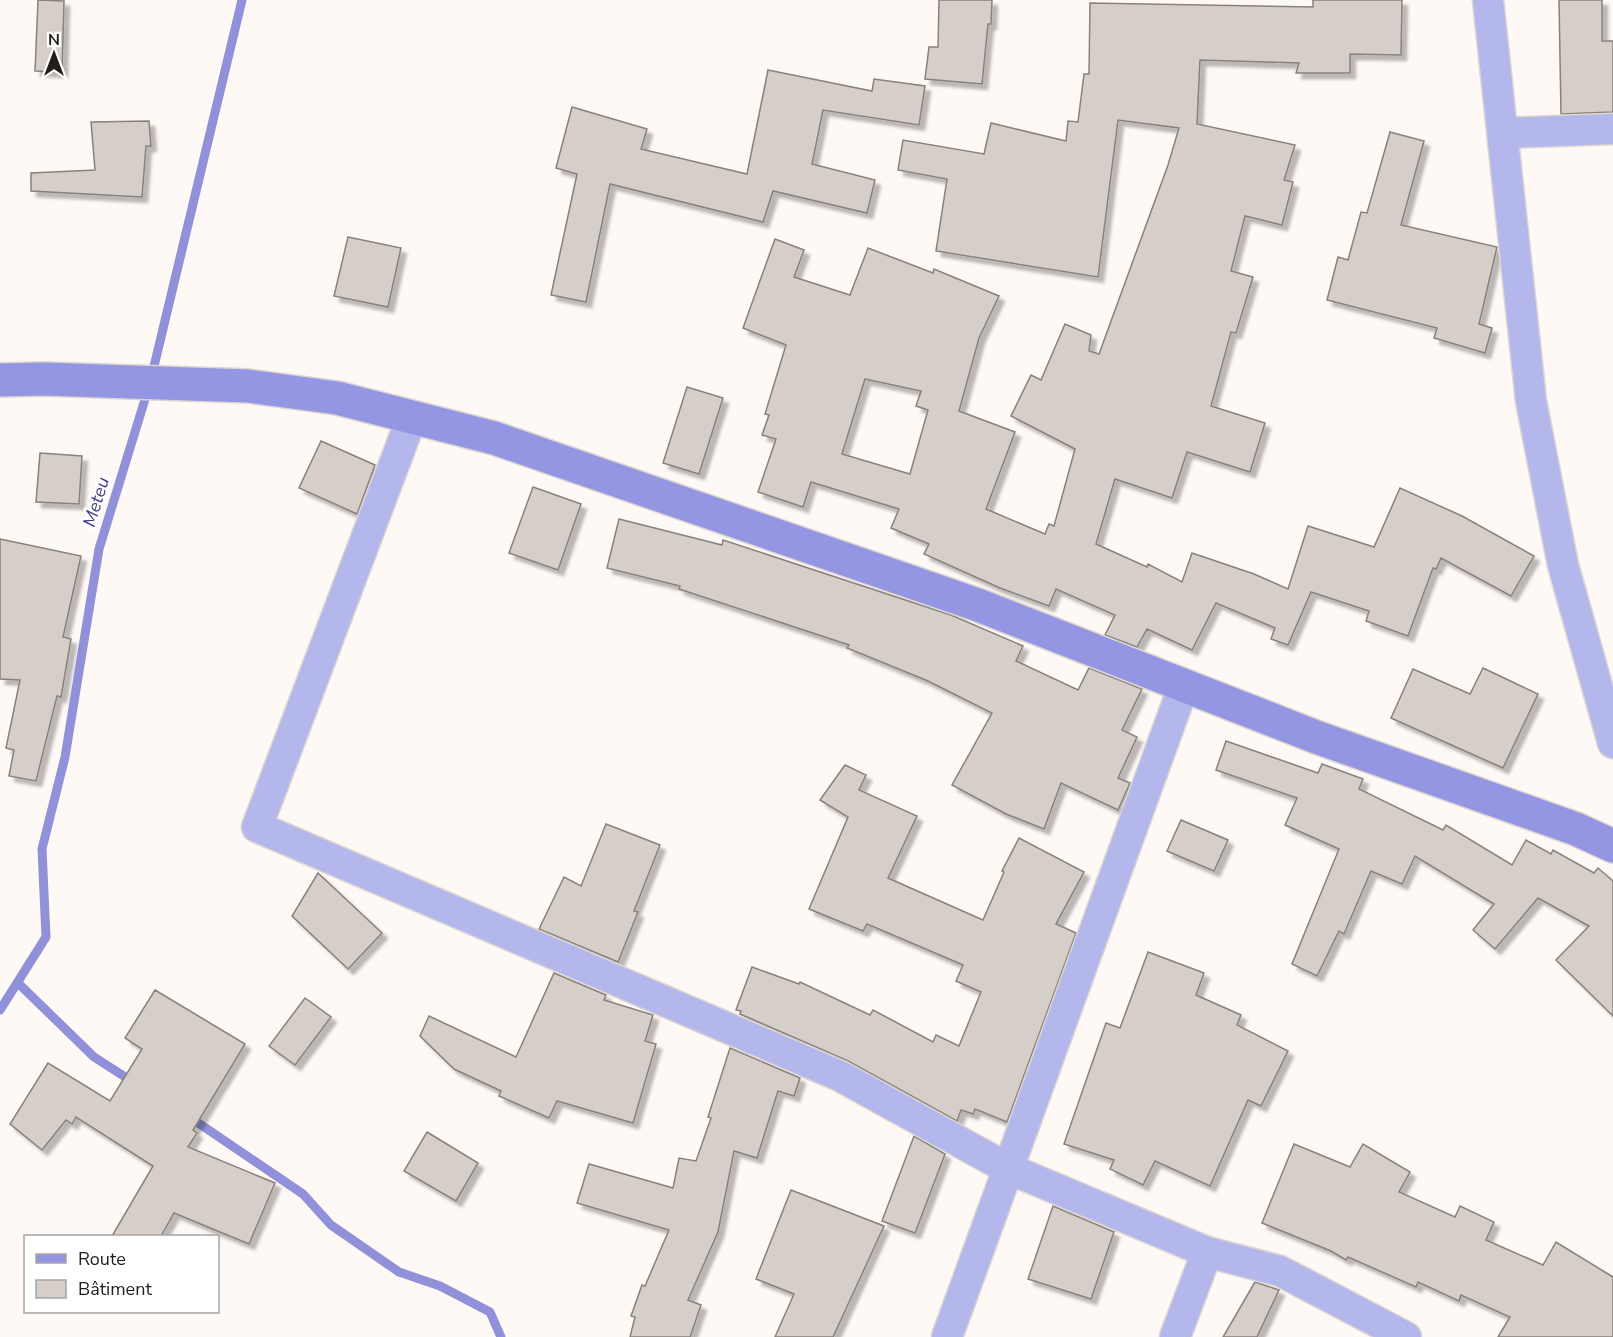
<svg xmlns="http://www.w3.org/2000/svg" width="1613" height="1337" viewBox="0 0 1613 1337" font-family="'Nunito Sans',sans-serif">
<defs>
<filter id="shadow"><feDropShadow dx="5.5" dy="5.5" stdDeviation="1.5" flood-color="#0004"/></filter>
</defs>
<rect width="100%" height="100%" fill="#fff9f5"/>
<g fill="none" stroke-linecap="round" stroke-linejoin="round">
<g stroke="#9091da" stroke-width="9">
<path d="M18,983L94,1057L133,1082"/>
<path d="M0,1010L46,937L42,849L65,757L99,549L150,383L242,0"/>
<path d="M188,1116L303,1194L331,1225L399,1272L440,1286L490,1312L501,1337"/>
</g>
</g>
<g fill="#d5cec9" stroke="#88817c" stroke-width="1.5" fill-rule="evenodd" filter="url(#shadow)">
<path d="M38,0L64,1L62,72L35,71Z"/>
<path d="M939,0H992L991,24H988L982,84L925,79L929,47H938Z"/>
<path d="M1313,0H1402L1401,55L1350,54V73H1296L1299,63L1200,60L1197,124L1295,145L1284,180L1293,182L1282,225L1245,216L1231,271L1253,277L1236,333L1231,332L1211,406L1265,423L1250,472L1187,452L1172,498L1115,479L1096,544L1147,567L1148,564L1182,582L1192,553L1254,574L1288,589L1308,526L1374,547L1400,488L1462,516L1534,556L1511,596L1441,558L1436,569L1433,568L1408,636L1366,621L1369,611L1311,592L1288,645L1271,639L1275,628L1216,603L1192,650L1147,629L1137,647L1105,635L1115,615L1056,589L1049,606L1000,588L924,554L929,544L891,528L899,509L811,482L803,507L758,492L776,439L762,435L769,415L765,414L786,345L743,328L775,239L804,250L794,277L850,295L868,248L933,273L934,269L999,296L979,338L959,411L1015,432L986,509L1045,534L1049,524L1054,526L1075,449L1011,416L1031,375L1041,380L1065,324L1091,335L1089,351L1099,354L1168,165L1179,128L1118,120L1098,277L936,251L947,179L898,170L903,140L984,154L991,123L1066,141L1068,121L1078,122L1084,74H1089L1090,3L1313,7ZM865,379L921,391L916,406L928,410L910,474L842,454Z"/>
<path d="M1559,0H1602V41H1613V112L1561,114Z"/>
<path d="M768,70L872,91L874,79L925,86L919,125L823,110L812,164L875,180L867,213L773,191L763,222L610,184L586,302L551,295L577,174L556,168L572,107L647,129L641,149L747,174Z"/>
<path d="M149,121L151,146H146L142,197L31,191V173L95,170L91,122Z"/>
<path d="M1390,132L1424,141L1401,225L1497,247L1479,324L1492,328L1485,353L1434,338L1437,328L1327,300L1338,257L1348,260L1361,212L1367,213Z"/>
<path d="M348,237L401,248L388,307L334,296Z"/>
<path d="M687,387L723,398L699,474L663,463Z"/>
<path d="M321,441L375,465L357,514L299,488Z"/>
<path d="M40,453L82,456L79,504L36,502Z"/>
<path d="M533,487L581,504L558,570L509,553Z"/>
<path d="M619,519L722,545L723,540L951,615L1023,646L1016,661L1078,690L1089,668L1142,689L1122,730L1137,737L1118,778L1130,783L1118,810L1061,783L1044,829L1006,814L952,785L992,713L928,681L847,648L849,645L679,589L680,586L607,568Z"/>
<path d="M0,539L81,556L63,637L71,639L61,697L57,696L36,781L9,776L14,750L6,748L20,680L0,679Z"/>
<path d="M1483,668L1538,694L1503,768L1391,718L1413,669L1470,694Z"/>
<path d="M1226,741L1318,773L1322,764L1363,779L1359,789L1443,830L1446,825L1512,865L1526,840L1551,854L1553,850L1594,873L1598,868L1613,881V1016L1556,960L1589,926L1538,898L1495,949L1473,930L1494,904L1415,856L1402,884L1371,871L1344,934L1339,931L1317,976L1292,964L1339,849L1285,825L1297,798L1216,770Z"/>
<path d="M845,765L866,775L859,790L917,816L888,878L983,920L1004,872L1002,871L1019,838L1084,872L1056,924L1076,933L1007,1122L975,1109L973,1114L961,1110L957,1121L848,1061L740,1014L741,1011L736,1010L752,967L799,984L800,982L870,1015L873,1010L933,1042L936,1035L959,1046L981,992L956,981L963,965L867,924L863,931L809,909L848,817L820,800Z"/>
<path d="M1181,820L1228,840L1214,871L1167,851Z"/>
<path d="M606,824L660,845L634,911L638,912L618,962L539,929L564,877L581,886Z"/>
<path d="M318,873L382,933L348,969L292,916Z"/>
<path d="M1148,952L1204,973L1196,995L1241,1015L1237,1025L1288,1051L1261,1106L1248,1100L1210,1186L1155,1161L1143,1185L1110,1169L1114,1160L1064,1144L1106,1023L1120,1028Z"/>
<path d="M554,973L606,995L604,1000L653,1015L645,1041L656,1044L633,1123L557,1101L549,1118L499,1096L501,1091L454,1069L420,1036L429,1016L516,1057Z"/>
<path d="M155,990L245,1044L193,1130L197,1133L188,1147L275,1183L249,1244L174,1213L161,1236H112L153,1166L76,1117L72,1124L66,1120L42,1150L10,1124L48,1063L110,1101L142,1049L125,1038Z"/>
<path d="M305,998L331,1017L295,1065L269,1046Z"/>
<path d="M730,1048L800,1078L794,1096L778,1091L757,1158L734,1151L718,1232L688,1300L701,1305L690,1337H630L635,1317L631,1316L642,1285L645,1286L669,1230L577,1203L589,1164L673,1188L679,1158L696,1161L711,1118L708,1117Z"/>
<path d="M427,1132L478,1163L456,1201L404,1171Z"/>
<path d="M914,1136L945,1154L915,1233L882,1221Z"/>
<path d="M1294,1144L1350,1167L1363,1144L1410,1172L1399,1192L1455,1217L1460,1206L1494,1222L1486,1240L1543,1265L1556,1242L1613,1277V1337H1498L1510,1317L1461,1295L1459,1301L1418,1282L1416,1287L1348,1257L1346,1260L1331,1251L1262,1223Z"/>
<path d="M791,1190L884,1226L833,1337H775L794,1294L756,1279Z"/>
<path d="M1053,1206L1114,1232L1091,1299L1028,1279Z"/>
<path d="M1255,1282L1279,1290L1257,1337H1223Z"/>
</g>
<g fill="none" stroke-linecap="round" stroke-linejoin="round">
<defs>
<g id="street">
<path d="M1488,0L1531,401L1563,565L1613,743"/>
<path d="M1503,133L1613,129"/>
<path d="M412,417L257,827L840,1076L1007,1168L1207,1252L1280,1271L1406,1337"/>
<path d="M947,1337L1184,685"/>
<path d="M1175,1337L1207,1252"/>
</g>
<path id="secondary" d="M0,380L44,379L248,386L337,398L494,438L978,605L1316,737L1576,829L1613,846"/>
</defs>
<use href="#street" stroke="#dbd6d2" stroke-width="33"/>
<use href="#secondary" stroke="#dbd6d2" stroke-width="36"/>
<use href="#street" stroke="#b4b7ec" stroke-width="30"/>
<use href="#secondary" stroke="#9495e3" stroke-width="33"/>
</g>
<g text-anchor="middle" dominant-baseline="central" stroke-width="6" stroke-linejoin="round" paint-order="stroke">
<g font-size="18" font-style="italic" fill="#3f378d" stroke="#fff">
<text transform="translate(96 502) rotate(-73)">Meteu</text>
</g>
</g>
<rect x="24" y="1235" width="195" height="78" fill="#ffffff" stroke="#a6a5a4" stroke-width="1.5"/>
<rect x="36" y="1254" width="30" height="9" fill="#9495e3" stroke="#a6a5a4" stroke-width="1.5"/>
<text x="78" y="1265" font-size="18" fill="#201d1b">Route</text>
<rect x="36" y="1280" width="30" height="18" fill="#d5cec9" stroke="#a6a5a4" stroke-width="1.5"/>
<text x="78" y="1295" font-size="18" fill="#201d1b">Bâtiment</text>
<g transform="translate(54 54)" stroke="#ffffff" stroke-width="4.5" paint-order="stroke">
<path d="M0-4.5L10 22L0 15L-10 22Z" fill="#201d1b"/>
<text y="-9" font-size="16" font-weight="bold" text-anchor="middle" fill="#201d1b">N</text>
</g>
</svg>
